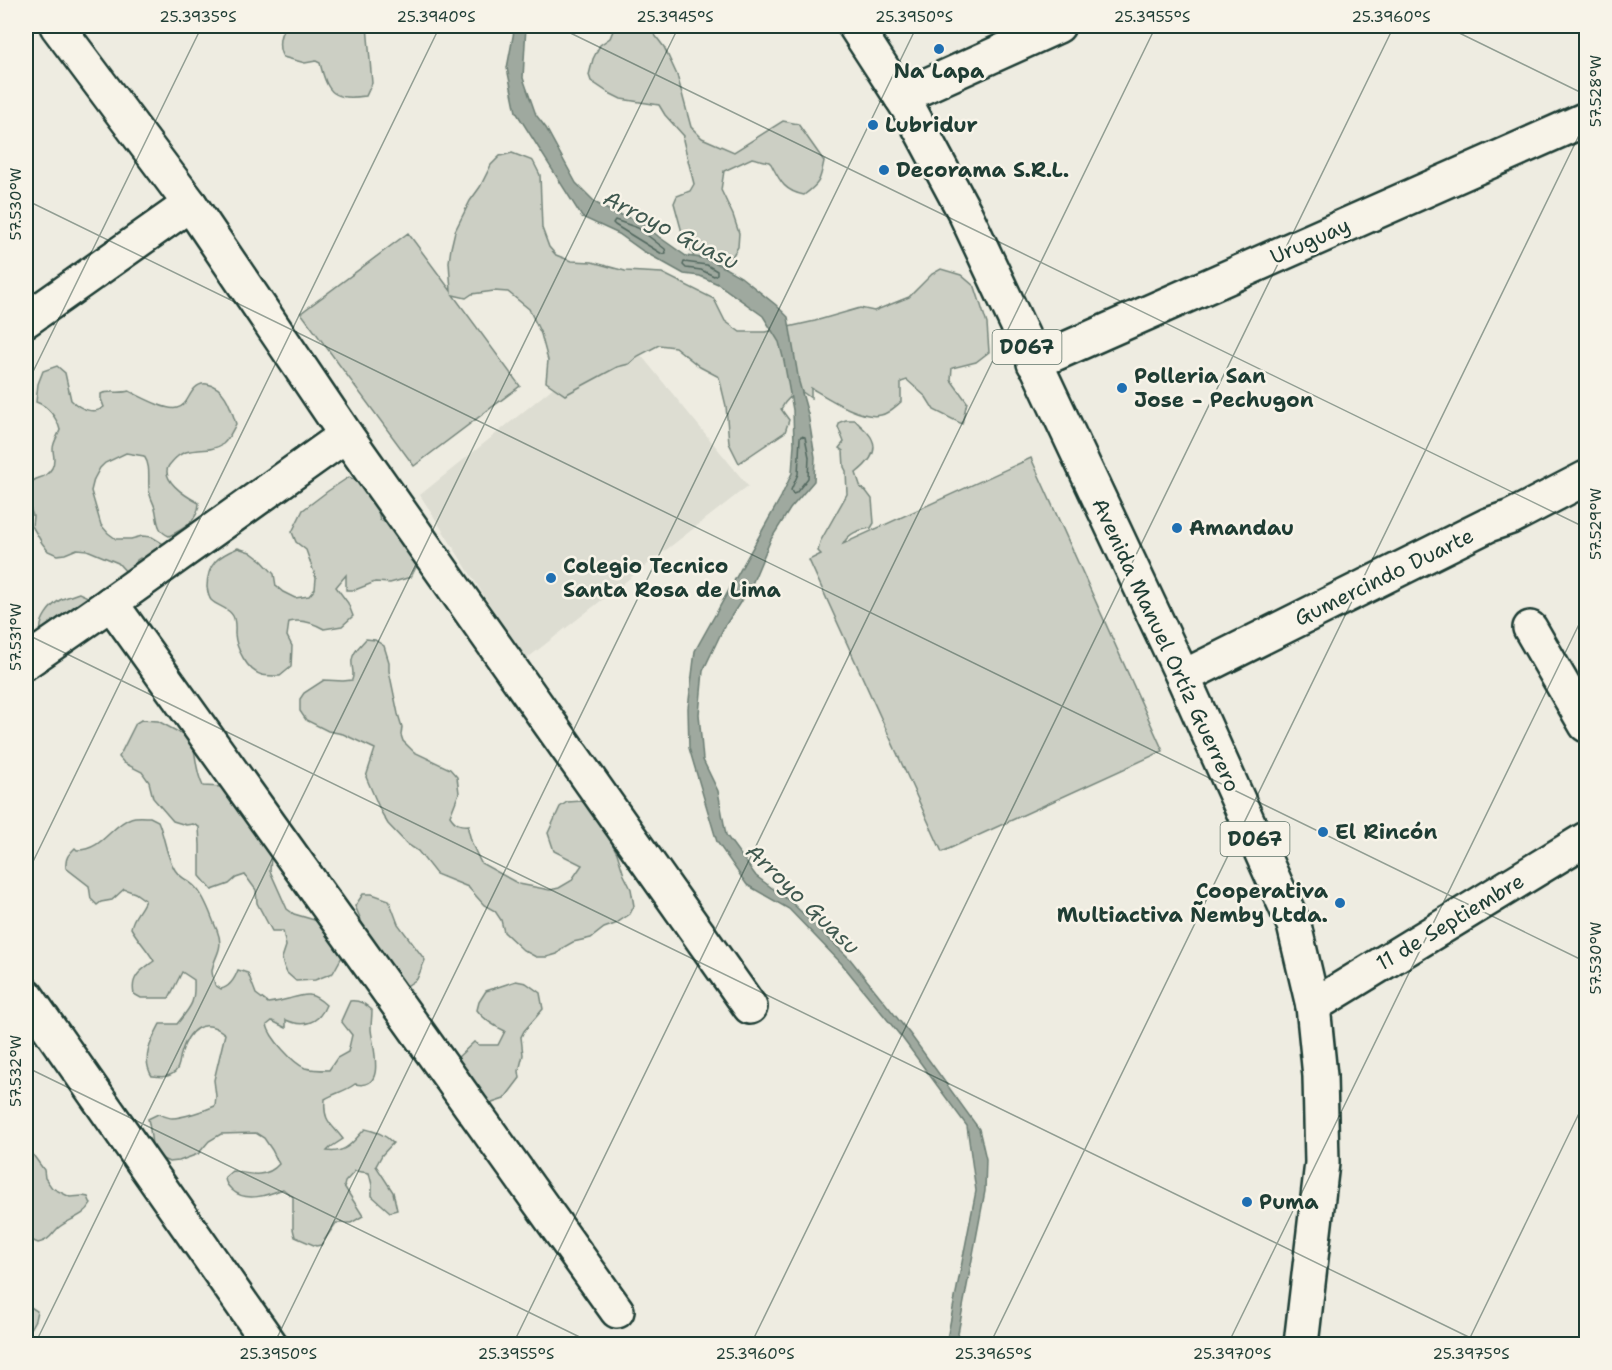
<svg xmlns="http://www.w3.org/2000/svg" width="1612" height="1370" viewBox="0 0 1612 1370" font-family="'Shantell Sans',sans-serif">
<rect width="100%" height="100%" fill="#eeece1"/>
<filter id="ink" filterUnits="userSpaceOnUse"><feTurbulence type="fractalNoise" baseFrequency=".0167" numOctaves="2"/><feDisplacementMap in="SourceGraphic" scale="12" xChannelSelector="R" yChannelSelector="G"/><feConvolveMatrix kernelMatrix="1 2 1 2 8 2 1 2 1" color-interpolation-filters="sRGB"/></filter>
<g filter="url(#ink)">
<path fill="#ddddd2" d="M622,332L748,486L525,660L420,495Z"/>
<g fill="#cccfc4" stroke="#76867c" stroke-width="1.5">
<path d="M288,26H367L372,83L366,96C334,100 328,95 320,63L316,61L305,63L283,57C277,47 279,31 288,26Z"/>
<path d="M615,26H648L664,47L677,75L691,127L702,138L734,152L783,121L798,124L824,161C820,181 820,183 804,195C784,191 780,181 771,164L769,162L752,158L724,171L721,190L733,215L739,233L738,247L723,271L695,259L683,236L674,203L677,196L690,191L694,184L683,140L684,136L665,115L659,105L621,99L609,93L591,81L589,75L593,59L600,45L610,38Z"/>
<path d="M512,153L533,161L540,175L542,228L549,247L556,255L571,261L592,262L625,271L662,273L714,299L725,321L740,332H766L815,321L860,308L874,311L909,297L932,274L941,269L961,275L975,287L987,324L989,352L976,362L952,368L951,380L967,402L962,424L934,410L926,397L907,380L901,382V402C896,406 888,414 881,415C861,420 828,398 811,388V398L801,391C791,396 786,399 781,409L789,420L785,432L739,463L729,443L726,406L719,377L700,367L675,347L659,345L638,356L629,364L617,367L565,395L546,382L548,360L541,334L529,309L508,292L494,291L472,294L466,298L453,295L520,386L414,466L301,313L408,233L451,291L449,262L451,248L455,231L470,201L480,187L491,165L500,156Z"/>
<path d="M57,366L65,373L71,400C80,409 94,415 104,407L101,399V394C109,390 119,394 129,391C140,396 166,411 177,408C187,406 188,395 195,388C198,385 203,383 207,384C226,387 231,409 236,424C232,431 229,439 223,444C211,452 199,448 186,452C179,454 175,458 171,463C156,478 187,497 199,503C198,521 184,529 169,536C156,531 158,519 155,508C153,501 149,496 149,489C148,477 151,466 144,456L126,453L105,463L100,468L94,479L91,491L101,525L108,533L116,539H131L142,536L152,537L167,546L149,561L140,558L137,560L115,623L41,631C39,620 50,606 60,600C66,597 73,595 79,593L92,599L127,573L118,563L87,550L77,549L65,554L57,555L48,551L42,543L32,526L33,516L29,505L26,499C29,470 42,485 52,468C56,460 53,456 53,449C53,442 58,436 60,430C57,418 48,406 36,402L38,384L43,371Z"/>
<path d="M846,420H855C860,426 869,432 872,439C879,453 866,465 856,473L861,488L866,491L872,499L874,523L871,528C858,530 849,533 843,544L1031,458L1163,751L942,852L809,560L821,554L818,551L820,542L847,494L846,471L844,467L843,451L839,448L844,442L838,427L840,422Z"/>
<path d="M349,477C370,487 376,498 380,520L413,536L419,561L411,577L390,583L375,582L355,590H346V575L336,587L348,603L353,616L342,626L324,629C312,622 301,619 289,622L287,636L292,646L291,667L280,676C274,676 267,676 262,675C247,671 236,648 235,634C235,628 236,622 233,616C228,607 218,607 211,600C208,596 208,592 207,587C207,564 218,556 238,548L250,552L262,561L274,574L276,586L283,592L295,598L309,596L315,589L316,578L306,550L296,542L292,532L303,510L328,491Z"/>
<path d="M366,639L375,640L384,646L389,662V671L398,714L402,727L401,735L403,741L414,752L450,769L457,777L459,793L450,816C455,824 460,826 469,825L468,829L472,844L481,863L519,884L550,890L559,888L571,881L582,865L554,851L548,833L560,807L567,802L582,801L597,815L617,853L624,875L631,889L634,906L630,914L615,924L604,928L591,938L573,942L564,947L557,954L547,957H536L523,950L504,932L501,920L495,911L484,905L468,887L436,874L418,851L407,844L388,824L381,812L366,777L375,749L343,734L328,731L306,720L300,711V699L304,693L324,680L343,681L352,680C355,673 351,667 352,660C353,651 361,645 366,639Z"/>
<path d="M141,720L158,721L180,733L190,734C197,751 194,769 203,786L223,787L274,845L271,856L270,871L287,909L294,914L321,922L344,953L333,973L315,980L296,981L287,973L283,964L282,958L286,946L283,931H272L257,903L256,890L245,875L236,878L229,884L212,890L200,876V845L199,827L193,824L186,825L173,821L153,798L149,782L142,772L124,763L119,757L136,723Z"/>
<path d="M150,817L158,821C165,837 165,854 175,870C180,878 190,881 196,888C206,898 211,917 217,930C225,950 214,955 212,971C212,975 214,980 215,985L221,989C230,987 235,978 238,970L248,973L256,994L268,1003C275,1002 281,1001 288,999C306,994 311,991 326,1005C319,1023 304,1028 286,1020V1028L272,1021L267,1025C270,1038 293,1063 305,1068C312,1070 321,1070 329,1070L337,1058L348,1052L352,1035L341,1021L350,1001C360,1000 365,1004 372,1010C372,1016 371,1023 371,1029C372,1045 388,1091 355,1084C346,1091 335,1093 325,1099C323,1122 331,1123 343,1139L331,1147L327,1151C347,1154 353,1141 365,1129C376,1132 385,1134 393,1143L382,1155L376,1166L393,1192L397,1210L390,1212L372,1196V1185L369,1173L355,1171L345,1182L344,1186L363,1216L351,1223H336L321,1245L316,1246L295,1237L293,1229V1197L283,1189C268,1195 246,1203 232,1190C228,1186 225,1183 225,1177L232,1171C249,1174 266,1179 279,1164L272,1150L264,1138L256,1133L221,1134L209,1141L198,1154L179,1161L169,1162L154,1155C151,1143 151,1131 148,1119L158,1114C162,1115 168,1118 172,1118C182,1118 206,1110 215,1106L216,1096L214,1080L225,1034C203,1016 188,1030 181,1054C179,1060 180,1067 175,1072C168,1078 161,1077 152,1076C141,1059 151,1041 160,1024H177C191,1006 195,1004 194,980L182,972L169,998H141L134,994C130,976 142,970 154,961C147,949 138,940 131,928C133,916 141,911 145,900L135,893L124,889L112,900L101,902L97,905L91,899L89,886L66,868C65,858 68,855 75,848L77,850C103,850 111,825 131,818C136,816 144,817 150,817Z"/>
<path d="M363,894H372L389,900L398,924L425,960L417,979L405,987L358,930L361,920L355,906Z"/>
<path d="M516,981L526,983L540,993L543,1009L524,1031L521,1037L523,1055L519,1071L520,1078L504,1099L486,1105L456,1059L474,1042L479,1045H498L505,1031C494,1026 484,1020 477,1010L479,1002L486,991Z"/>
<path d="M26,1145L44,1170L45,1178L52,1188L70,1197L83,1196L88,1197L91,1204C84,1217 68,1219 58,1228C51,1235 49,1241 38,1243L31,1240L29,1234L26,1235Z"/>
<path d="M26,1304L37,1311L35,1320L26,1336Z"/>
</g>
<path fill="#9fa99f" stroke="#6c7e74" stroke-width="1.5" d="M515,26H526L523,78L536,115L546,128L576,183L596,203L610,211L641,222L659,237L686,256L709,259L741,277L776,305L788,317L799,382L808,414L815,457L814,481L790,509L771,539L752,584L723,629L703,671L699,714L703,760L718,791L726,835L756,876L792,903L850,959L910,1034L979,1129L986,1159L985,1191L956,1344H946L976,1191L967,1126L903,1039L842,964L789,909L747,885L717,842L689,748L688,708L695,651L781,497L792,473L794,444L793,410L784,361L779,342L763,316L718,284L700,276L684,274L643,251L619,234L582,217L516,112L507,68Z"/>
<g fill="none" stroke-linecap="round" stroke-linejoin="round">
<g stroke="#52685f" stroke-width="1.5">
<path d="M615,220L638,228L665,249L666,253L662,254L615,225L613,223Z"/>
<path d="M684,262L707,265L717,271V274L714,276L701,270L686,268L683,265Z"/>
<path d="M801,436L805,437L809,457L808,478L796,493L793,494L791,490L798,474L800,438Z"/>
</g>
<defs>
<g id="minor">
<path d="M57,26L190,204L346,435L750,1007"/>
<path d="M901,97L1058,26"/>
<path d="M26,320L190,204"/>
<path d="M1034,363L1586,119"/>
<path d="M111,603L617,1311"/>
<path d="M1530,628L1586,725"/>
<path d="M26,662L111,603L346,435"/>
<path d="M1183,677L1488,525L1511,517L1586,478"/>
<path d="M26,995L270,1344"/>
</g>
<g id="major">
<path d="M855,26L912,114L965,213L1183,677L1294,925L1313,1006L1320,1076L1322,1163L1301,1344"/>
<path d="M1313,1006L1586,839"/>
</g>
</defs>
<use href="#minor" stroke="#1f3d34" stroke-width="38"/>
<use href="#major" stroke="#1f3d34" stroke-width="38"/>
<use href="#minor" stroke="#f7f3e8" stroke-width="33"/>
<use href="#major" stroke="#f7f3e8" stroke-width="33"/>
</g>
</g>
<path fill="none" stroke="#1f3d34" stroke-width="1.5" stroke-opacity="0.45" d="M556,26L1586,528M1445,26L1586,95M26,200L1586,962M26,386L202,26M26,634L1483,1344M26,876L440,26M26,1067L594,1344M35,1344L679,26M274,1344L917,26M513,1344L1156,26M751,1344L1394,26M990,1344L1586,121M1228,1344L1586,610M1467,1344L1586,1099"/>
<g fill="#1f6fb2" stroke="#f7f3e8" stroke-width="2">
<circle cx="939" cy="49" r="6"/>
<circle cx="873" cy="125" r="6"/>
<circle cx="884" cy="170" r="6"/>
<circle cx="1122" cy="388" r="6"/>
<circle cx="1177" cy="528" r="6"/>
<circle cx="551" cy="578" r="6"/>
<circle cx="1323" cy="832" r="6"/>
<circle cx="1340" cy="903" r="6"/>
<circle cx="1247" cy="1202" r="6"/>
</g>
<g text-anchor="middle" dominant-baseline="central" stroke-width="5" stroke-linejoin="round" paint-order="stroke">
<g fill="#f7f3e8" stroke="#60746a" stroke-width="1.5">
<rect x="992.5" y="330" width="69" height="34" rx="4.5"/>
<rect x="1220.5" y="822" width="69" height="34" rx="4.5"/>
</g>
<g font-size="20" font-weight="bold" fill="#1f3d34">
<text x="1027" y="347">D067</text>
<text x="1255" y="839">D067</text>
</g>
<g font-size="21" font-weight="bold" fill="#1f3d34" stroke="#f7f3e8" text-anchor="start">
<text x="939" y="71" text-anchor="middle">Na Lapa</text>
<text x="885" y="125">Lubridur</text>
<text x="896" y="170">Decorama S.R.L.</text>
<text x="1134" y="376">Polleria San<tspan x="1134" dy="24">Jose - Pechugon</tspan></text>
<text x="1189" y="528">Amandau</text>
<text x="563" y="566">Colegio Tecnico<tspan x="563" dy="24">Santa Rosa de Lima</tspan></text>
<text x="1335" y="832">El Rincón</text>
<text x="1328" y="891" text-anchor="end">Cooperativa<tspan x="1328" dy="24">Multiactiva Ñemby Ltda.</tspan></text>
<text x="1259" y="1202">Puma</text>
</g>
<g font-size="21" fill="#1f3d34" stroke="#f7f3e8">
<text transform="translate(1310 241) rotate(-24)">Uruguay</text>
<text transform="translate(1384 577) rotate(-26)">Gumercindo Duarte</text>
<text transform="translate(1166 645) rotate(65)">Avenida Manuel Ortíz Guerrero</text>
<text transform="translate(1450 922) rotate(-31)">11 de Septiembre</text>
</g>
<g font-size="22" font-style="italic" fill="#3f584f" stroke="#f7f3e8">
<text transform="translate(671 230) rotate(27)">Arroyo Guasu</text>
<text transform="translate(803 899) rotate(44)">Arroyo Guasu</text>
</g>
</g>
<rect width="1612" height="1370" fill="none" stroke="#f7f3e8" stroke-width="66"/>
<rect x="33" y="33" width="1546" height="1304" fill="none" stroke="#1f3d34" stroke-width="2"/>
<g font-size="15" text-anchor="middle" fill="#1f3d34">
<text x="198" y="22">25.3935°S</text>
<text x="436" y="22">25.3940°S</text>
<text x="675" y="22">25.3945°S</text>
<text x="914" y="22">25.3950°S</text>
<text x="1152" y="22">25.3955°S</text>
<text x="1391" y="22">25.3960°S</text>
<text transform="translate(1596 91) rotate(-90)" y="5">57.528°W</text>
<text transform="translate(16 204) rotate(-90)" y="5">57.530°W</text>
<text transform="translate(1596 524) rotate(-90)" y="5">57.529°W</text>
<text transform="translate(16 637) rotate(-90)" y="5">57.531°W</text>
<text transform="translate(1596 958) rotate(-90)" y="5">57.530°W</text>
<text transform="translate(16 1071) rotate(-90)" y="5">57.532°W</text>
<text x="278" y="1359">25.3950°S</text>
<text x="516" y="1359">25.3955°S</text>
<text x="755" y="1359">25.3960°S</text>
<text x="993" y="1359">25.3965°S</text>
<text x="1232" y="1359">25.3970°S</text>
<text x="1471" y="1359">25.3975°S</text>
</g>
</svg>
